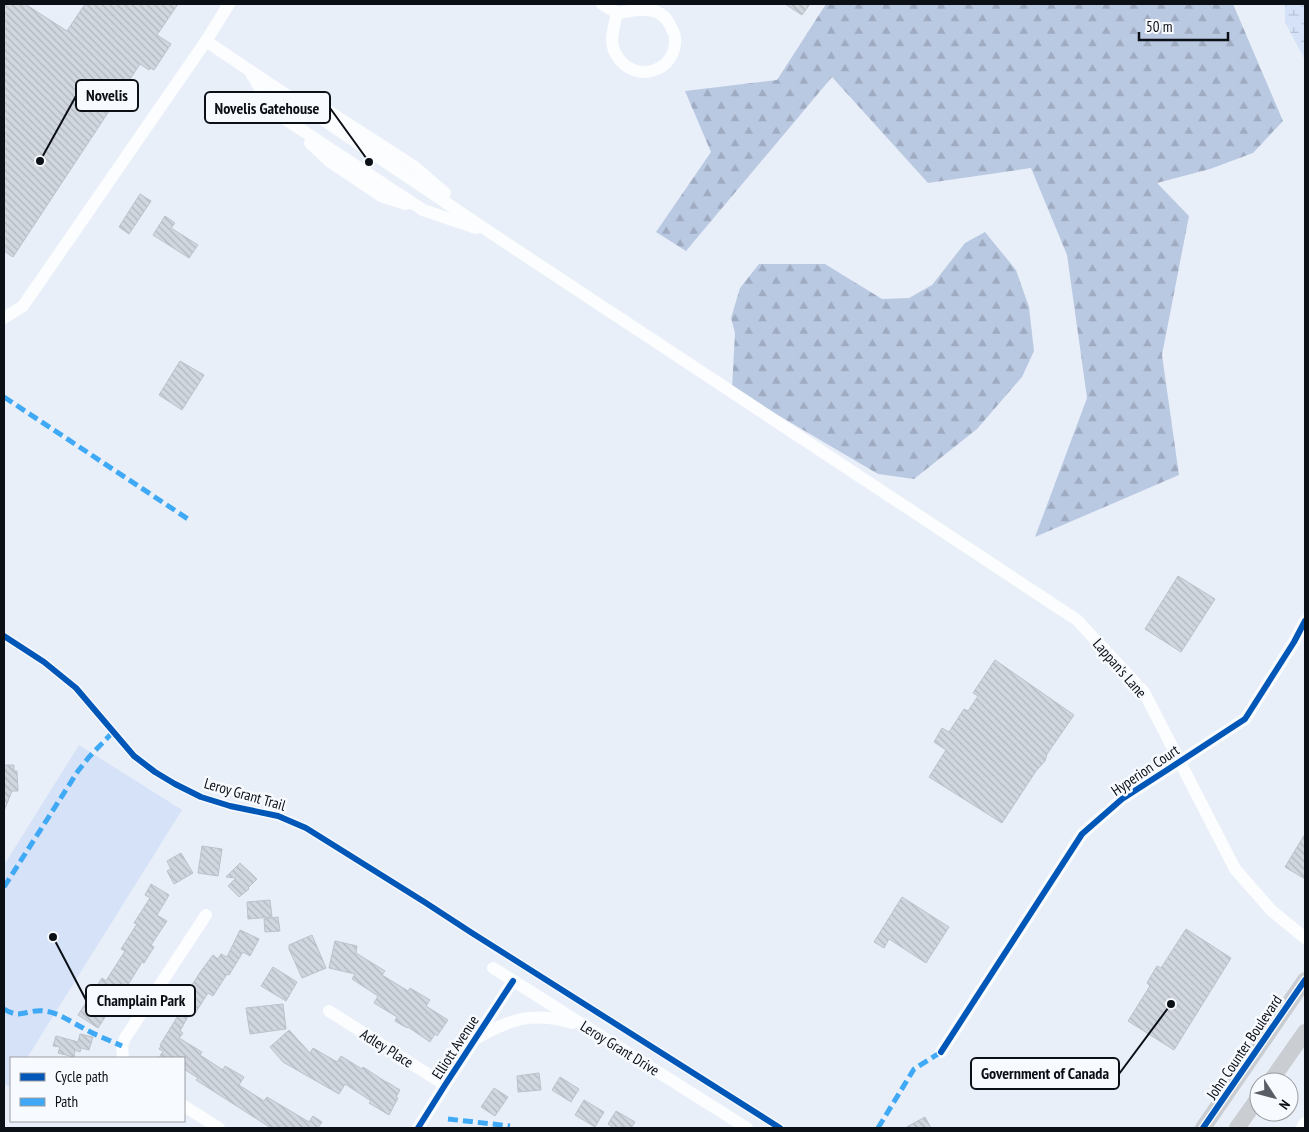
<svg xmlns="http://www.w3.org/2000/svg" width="1309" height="1132" viewBox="0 0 1309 1132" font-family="'PT Sans Narrow',sans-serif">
<defs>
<pattern id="forest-firs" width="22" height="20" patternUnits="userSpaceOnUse" patternTransform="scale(1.25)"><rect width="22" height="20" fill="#bac9e2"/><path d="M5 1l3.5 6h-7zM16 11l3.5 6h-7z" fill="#9fabc1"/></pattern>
<pattern id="wetland-marsh" width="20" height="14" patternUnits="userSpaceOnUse" patternTransform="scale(1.25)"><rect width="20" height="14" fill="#d5e2f8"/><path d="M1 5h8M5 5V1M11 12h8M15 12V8" fill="none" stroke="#b6c1d4"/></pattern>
<pattern id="building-back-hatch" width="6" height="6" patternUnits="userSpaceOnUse" patternTransform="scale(1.25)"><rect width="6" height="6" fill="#d1d7df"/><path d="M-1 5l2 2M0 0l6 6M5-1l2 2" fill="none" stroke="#b2b7bf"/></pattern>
</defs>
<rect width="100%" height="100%" fill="#e9eff9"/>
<path fill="#d5e2f8" d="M79,745L182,810L27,1058H11V1083L9,1087L4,1084V865Z"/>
<g fill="url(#forest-firs)">
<path d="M826,4H1233L1283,121L1253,153L1210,169L1157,183L1189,216L1162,355L1179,475L1035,537L1087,398L1067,255L1031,168L928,183L832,77L686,251L656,232L711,152L685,91L777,80Z"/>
<path d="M985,232L1016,270L1029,307L1034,351L1022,377L977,429L914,479L878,474L732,388L735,333L731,318L740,288L759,264H825L882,299L909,298L932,285L965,243Z"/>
</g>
<path fill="url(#wetland-marsh)" d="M1285,4H1305V60L1285,22Z"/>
<g fill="url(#building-back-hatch)" stroke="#bcc1ca">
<path d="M4,4H25L67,31L85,4H178L157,35L171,44L154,70L150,68L149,70L140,64L13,257L4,251Z"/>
<path d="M785,4H810L802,15Z"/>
<path d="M140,194L151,201L129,234L119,227Z"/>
<path d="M165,216L175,223L171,228L198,245L189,258L153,235Z"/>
<path d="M180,361L204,375L182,410L159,395Z"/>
<path d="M1178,576L1215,599L1181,652L1145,629Z"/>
<path d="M995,660L1074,715L1047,754L1045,761L1036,771L1002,823L929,777L946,750L934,742L942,728L949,732L964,709L968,711L978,696L973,693Z"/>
<path d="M4,765H14V771H17L18,791H12L4,811Z"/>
<path d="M1305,834V879L1285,867Z"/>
<path d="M202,846L222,849L218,876L198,873Z"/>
<path d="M181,853L193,873L174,884L167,871L171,869L167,861Z"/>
<path d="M240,863L257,879L248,888L249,889L239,897L228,886L236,878L226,877Z"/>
<path d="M151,884L169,895L157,915L167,921L151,945L154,947L144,963L142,962L126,988L125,987L98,1028L78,1015L102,978L106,981L125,951L121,949L137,924L134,923L150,898L145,895Z"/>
<path d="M902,897L949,927L926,963L889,939L884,948L874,942Z"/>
<path d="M270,900L272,917L248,919L247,902Z"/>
<path d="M278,917L280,931L265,932L264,919Z"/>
<path d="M1186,929L1231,958L1174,1050L1128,1021L1150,986L1147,983L1157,966L1161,968Z"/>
<path d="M240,930L259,939L250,956L243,952L229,975L227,974L213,996L208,993L194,1015L190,1013L180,1031L183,1033L179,1038L202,1052L200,1055L223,1070L225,1066L244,1077L239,1085L264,1101L267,1097L309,1122L313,1116L322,1122L318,1128H271L196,1080L198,1078L184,1069V1058H159L163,1051L159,1049L161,1046L160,1045L179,1014L173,1011L178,1003L180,1004L201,971L213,955L218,959L221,954L227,957Z"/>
<path d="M312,935L326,968L302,978L289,949V945Z"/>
<path d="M335,941L357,946L356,953L385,971L382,975L408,991L410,988L430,1000L426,1006L448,1020L437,1036L435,1034L430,1042L408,1027L407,1028L395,1021L397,1017L374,1003L378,996L352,979L355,974L329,968Z"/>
<path d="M273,967L297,982L286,1001L261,986Z"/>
<path d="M283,1004L286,1029L250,1034L246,1008Z"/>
<path d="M289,1030L310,1053L313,1048L337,1062L341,1056L362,1069L363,1067L386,1082H387L400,1090L396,1097L398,1098L389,1115L369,1103L371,1101L345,1084L339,1094L283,1062L270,1047Z"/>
<path d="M80,1034L93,1037L89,1050L81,1048L80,1052L75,1050L74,1057L58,1053L60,1047L53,1046L56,1036L78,1042Z"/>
<path d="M539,1073L541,1090L518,1092L517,1076Z"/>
<path d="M560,1077L579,1089L571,1102L552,1090Z"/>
<path d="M494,1088L508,1097L495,1116L481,1107Z"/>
<path d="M584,1100L604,1112L595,1127L575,1115Z"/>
<path d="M616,1111L635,1122L631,1128H614L608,1124Z"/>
<path d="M925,1117L931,1128H905Z"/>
</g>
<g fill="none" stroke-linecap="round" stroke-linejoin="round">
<g stroke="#fcfdfe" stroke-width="12">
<path d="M602,4L617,13C637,10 661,3 671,27C672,30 675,34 675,37C678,72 633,86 616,54C615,53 613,48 613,47C610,36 615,24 617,13"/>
<path d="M206,41L491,233L1077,620L1144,692L1235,869L1272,911L1305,938"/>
<path d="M251,73L273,111L276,113L423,210L476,228"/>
<path d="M300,97L319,105L415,167L445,193"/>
<path d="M310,143L329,161L381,196L406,204"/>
<path d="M4,318L23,306L206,41L229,4"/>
<path d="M493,968L747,1128"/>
<path d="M329,1011L445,1085"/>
<path d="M477,1038C510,1019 534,1011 572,1023"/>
<path d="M941,1052L1082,834L1122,799L1167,770L1245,719L1294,642L1305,621"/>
<path d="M123,1058L122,1046L125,1038L206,915"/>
<path d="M184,1106L219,1128"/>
<path d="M418,1128L445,1085L513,981"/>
<path d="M1302,1128L1305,1123"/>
</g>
<g stroke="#cacdd2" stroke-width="16">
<path d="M1270,1082L1305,1032"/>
<path d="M1203,1128L1305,980"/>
<path d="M1237,1128L1259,1097"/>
</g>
<g stroke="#3fa9f5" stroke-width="5" stroke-dasharray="10 5" stroke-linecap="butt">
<path d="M4,397L188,519"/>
<path d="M4,887L78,771L89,757L113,732"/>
<path d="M4,1009C21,1020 26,1009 44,1011C58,1012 71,1022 83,1028C95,1035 109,1040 122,1046"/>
<path d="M448,1119L510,1126"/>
<path d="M878,1128L914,1069L941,1052"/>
</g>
<defs>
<g id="cycleway">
<path d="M4,636L44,662L76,688L134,756L155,772L175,784L201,797L230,806L278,816L306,828L426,903L472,933L780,1128"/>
<path d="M941,1052L1082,834L1122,799L1167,770L1245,719L1294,642L1305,621"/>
<path d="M418,1128L445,1085L513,981"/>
<path d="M1203,1128L1305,980"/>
</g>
</defs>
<use href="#cycleway" stroke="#f7fafe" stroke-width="9"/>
<use href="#cycleway" stroke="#0057b8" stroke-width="6"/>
</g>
<g text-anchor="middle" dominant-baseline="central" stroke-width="5" stroke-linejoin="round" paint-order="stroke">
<g font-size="15" fill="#0b0f16" stroke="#f7fafe">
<text transform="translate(1120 668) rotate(49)">Lappan's Lane</text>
<text transform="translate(1145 770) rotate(-34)">Hyperion Court</text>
<text transform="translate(245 794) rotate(16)">Leroy Grant Trail</text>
<text transform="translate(455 1047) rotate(-57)">Elliott Avenue</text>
<text transform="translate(1244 1047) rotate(-56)">John Counter Boulevard</text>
<text transform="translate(387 1048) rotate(32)">Adley Place</text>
<text transform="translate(620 1048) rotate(32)">Leroy Grant Drive</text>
</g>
</g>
<path fill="none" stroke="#0b0f16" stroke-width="2" d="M40 161L76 96M369 162L330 108M53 937L86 1000M1171 1004L1119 1074"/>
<g fill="#0b0f16" stroke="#f7fafe" stroke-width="2">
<circle cx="40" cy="161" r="5"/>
<circle cx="369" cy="162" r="5"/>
<circle cx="53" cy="937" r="5"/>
<circle cx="1171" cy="1004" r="5"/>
</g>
<g fill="#f7fafe" stroke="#0b0f16" stroke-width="2">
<rect x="76" y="80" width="62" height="31" rx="5"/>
<rect x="205" y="92" width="125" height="31" rx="5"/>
<rect x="86" y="985" width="109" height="31" rx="5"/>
<rect x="971" y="1058" width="148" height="31" rx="5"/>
</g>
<g font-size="16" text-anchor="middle" font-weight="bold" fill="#0b0f16">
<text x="107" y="101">Novelis</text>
<text x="267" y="114">Novelis Gatehouse</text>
<text x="141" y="1006">Champlain Park</text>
<text x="1045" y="1079">Government of Canada</text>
</g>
<rect width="1309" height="1132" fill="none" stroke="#0b0f16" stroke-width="10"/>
<rect x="10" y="1057" width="175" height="65" fill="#f7fafe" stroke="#999ca1"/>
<rect x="20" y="1073" width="25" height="8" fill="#0057b8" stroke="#999ca1"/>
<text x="55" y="1082" font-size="15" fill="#0b0f16">Cycle path</text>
<rect x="20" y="1098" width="25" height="8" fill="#3fa9f5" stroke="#999ca1"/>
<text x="55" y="1107" font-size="15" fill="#0b0f16">Path</text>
<g transform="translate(1274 1097) rotate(126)"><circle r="24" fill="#f7fafe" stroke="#999ca1"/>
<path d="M0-4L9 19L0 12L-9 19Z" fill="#595d65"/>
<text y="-8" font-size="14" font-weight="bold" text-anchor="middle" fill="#0b0f16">N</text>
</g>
<path d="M1139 32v8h89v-8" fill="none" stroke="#0b0f16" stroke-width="2.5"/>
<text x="1146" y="32" font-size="15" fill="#0b0f16" stroke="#f7fafe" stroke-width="4" paint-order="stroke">50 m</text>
</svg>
